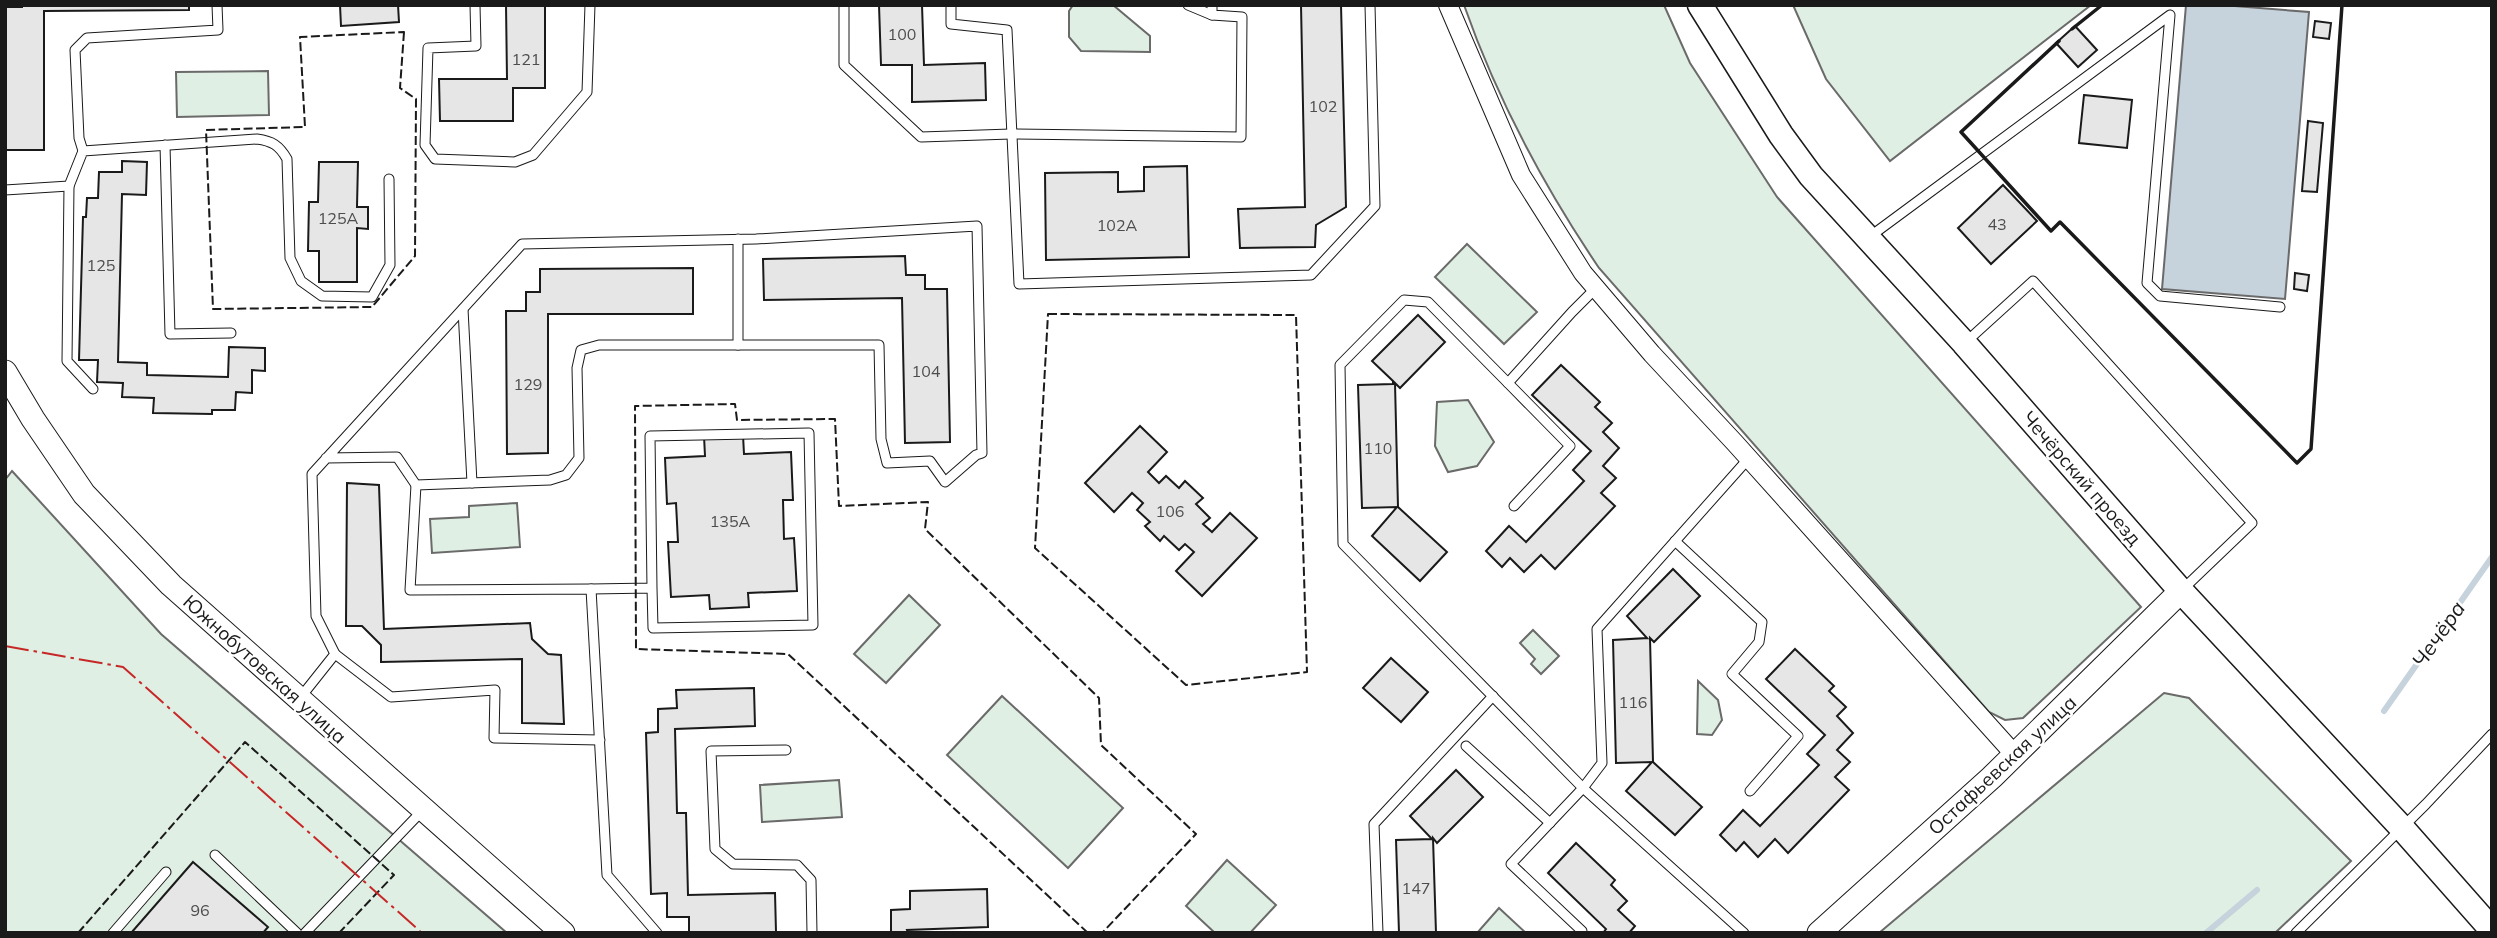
<svg xmlns="http://www.w3.org/2000/svg" width="2497" height="938" viewBox="0 0 2497 938" font-family="Mulish,sans-serif">
<rect width="100%" height="100%" fill="#fff"/>
<g fill="#e0efe3" stroke="#6a6a6a" stroke-width="2">
<path d="M1073,5H1113L1150,36V52L1081,51L1069,37V11Z"/>
<path d="M1464,5H1664L1690,63L1777,197L2141,607L2023,718L2005,720L1989,712L1599,268C1543,185 1497,99 1464,5Z"/>
<path d="M1793,5H2091L1890,161L1826,79Z"/>
<path d="M268,71L269,115L177,117L176,72Z"/>
<path d="M1467,244L1537,312L1504,344L1435,277Z"/>
<path d="M1468,400L1494,442L1477,466L1448,472L1435,446L1437,402Z"/>
<path d="M12,471L161,634L507,933H5V480Z"/>
<path d="M517,503L520,547L432,553L430,519L469,517V506Z"/>
<path d="M909,595L940,625L886,683L854,654Z"/>
<path d="M1533,630L1559,656L1541,674L1531,664L1535,659L1520,643Z"/>
<path d="M1698,681L1718,700L1722,720L1712,735L1697,734Z"/>
<path d="M2164,693L2189,698L2351,861L2275,933H1879Z"/>
<path d="M1002,696L1123,808L1068,868L947,755Z"/>
<path d="M839,780L842,817L762,822L760,785Z"/>
<path d="M1227,860L1276,905L1250,933H1215L1186,906Z"/>
<path d="M1499,908L1526,933H1477Z"/>
</g>
<path fill="#c6d2dc" stroke="#6a6a6a" stroke-width="2" d="M2186,5H2222L2309,12L2285,299L2162,289Z"/>
<g fill="none" stroke-linecap="round" stroke-linejoin="round">
<g stroke="#c6d2dc" stroke-width="6">
<path d="M2384,711L2492,557"/>
<path d="M2206,933L2257,890"/>
</g>
</g>
<g fill="#e6e6e6" stroke="#1a1a1a" stroke-width="2">
<path d="M22,5H189V10L44,11V150H5V7H22Z"/>
<path d="M340,5H398L399,22L341,26Z"/>
<path d="M506,5H545V88H513V121H440L439,79H507Z"/>
<path d="M879,5H922L924,65L985,63L986,100L912,102V65H881Z"/>
<path d="M1301,5H1341L1346,207L1316,225L1315,247L1240,248L1238,209L1305,207Z"/>
<path d="M2315,21L2331,23L2329,39L2313,37Z"/>
<path d="M2075,26L2097,50L2078,67L2056,43Z"/>
<path d="M2084,95L2132,100L2127,148L2079,143Z"/>
<path d="M2308,121L2323,123L2317,192L2302,191Z"/>
<path d="M122,161L147,162L146,195L122,194L118,362L147,363V375L228,377L229,347L265,348V371L252,370V393L236,392L235,410H212V414L153,413L154,398L122,397L123,383L97,382L98,360H79L83,217H86L87,198H98L99,172H122Z"/>
<path d="M319,162H358L357,207H368V229L357,228V282H319V251H308L309,202H318Z"/>
<path d="M1187,166L1189,257L1046,260L1045,173L1118,172V192L1144,191V167Z"/>
<path d="M2003,185L2037,221L1991,264L1958,228Z"/>
<path d="M905,256L906,275H925V289H947L950,442L905,443L902,298L764,300L763,259Z"/>
<path d="M693,268V314H548V453L507,454L506,311H526V292H540V269Z"/>
<path d="M2295,273L2309,275L2307,291L2294,289Z"/>
<path d="M1418,315L1445,342L1400,388L1395,383L1398,507L1447,552L1420,581L1372,536L1397,507L1362,508L1358,385L1393,384V381L1372,361Z"/>
<path d="M1561,365L1600,402L1595,407L1612,423L1603,432L1619,448L1603,466L1616,478L1601,493L1615,506L1555,569L1541,555L1524,572L1510,558L1502,567L1486,551L1509,526L1526,542L1584,481L1573,470L1591,451L1532,395Z"/>
<path d="M1140,426L1167,452L1148,472L1159,483L1166,476L1179,488L1185,481L1203,498L1196,504L1210,518L1203,524L1212,532L1230,513L1257,538L1202,596L1176,571L1194,552L1185,544L1179,550L1164,536L1160,541L1145,526L1150,522L1137,510L1143,503L1132,493L1114,512L1085,483Z"/>
<path d="M743,435L744,454L791,452L793,500H783L784,539L794,538L797,591L748,593L749,607L710,609L709,595L671,597L668,542H678L676,503L667,504L665,458L705,456L704,436Z"/>
<path d="M347,483L379,485L384,629L530,623L532,639L548,654L561,655L564,724L522,723V659L381,662V645L362,626H346Z"/>
<path d="M1673,569L1700,596L1654,642L1650,638L1653,762L1702,807L1675,835L1626,791L1652,762L1616,763L1613,640L1647,638L1627,616Z"/>
<path d="M1795,649L1834,686L1829,691L1846,707L1837,716L1853,733L1837,750L1850,762L1835,777L1849,790L1788,853L1775,839L1758,857L1744,842L1736,851L1720,835L1743,810L1760,826L1819,765L1807,754L1825,735L1766,679Z"/>
<path d="M1391,658L1428,692L1401,722L1363,688Z"/>
<path d="M754,688L755,726L675,729L677,813H686L688,895L775,893L776,932L689,933V917H667V893L651,894L646,733L658,732V709L677,708L676,690Z"/>
<path d="M1456,770L1483,797L1437,843L1433,838L1436,933H1399L1396,840L1432,839L1410,816Z"/>
<path d="M1576,843L1615,880L1611,885L1627,901L1618,910L1635,926L1629,933H1603L1606,929L1548,873Z"/>
<path d="M193,862L268,927L263,933H131Z"/>
<path d="M987,889L988,927L907,930L908,933H891V910L910,909V891Z"/>
</g>
<g fill="none" stroke-linecap="round" stroke-linejoin="round">
<defs>
<g id="service">
<path d="M475,5L476,46L428,48L425,145L435,159L515,162L533,155L587,92L590,5"/>
<path d="M844,5V65L921,137L1011,134L1241,137L1242,17L1212,15V5"/>
<path d="M951,5V24L1007,30L1019,284L1311,275L1375,206L1370,5"/>
<path d="M1188,5L1212,15"/>
<path d="M165,145L170,334L231,333"/>
<path d="M83,151L79,138L75,50L87,38L218,30L217,5"/>
<path d="M69,186L67,361L93,389"/>
<path d="M5,190L69,186L83,151L257,139C272,141 279,145 287,159L290,258L301,281L322,296L372,297L390,265L389,179"/>
<path d="M1868,238L2170,15L2147,283L2160,296L2280,307"/>
<path d="M1596,288L1572,312L1508,383L1428,302L1404,300L1340,365L1343,544L1583,788L1744,933"/>
<path d="M463,309L472,483"/>
<path d="M1966,342L2033,281L2252,523L2182,590"/>
<path d="M738,345V239"/>
<path d="M1508,383L1570,446L1514,506"/>
<path d="M416,485L410,590L591,589L607,875L657,933"/>
<path d="M1675,541L1762,622L1759,642L1732,674L1798,736L1750,791"/>
<path d="M591,589L652,588L653,628L813,625L809,433L650,436L652,588"/>
<path d="M335,654L391,697L495,690L494,738L600,740"/>
<path d="M300,698L335,654L316,616L312,474L522,244L756,239L977,226L982,453L976,455L945,482L930,461L887,463L881,439L879,345H599L581,350L577,368L579,458L566,475L550,480L416,485L397,457L326,458"/>
<path d="M1466,746L1550,823"/>
<path d="M786,750L711,751L715,849L733,864L797,865L811,880L812,933"/>
<path d="M215,855L297,933"/>
<path d="M113,933L166,872"/>
<path d="M305,933L422,811"/>
<path d="M1378,933L1374,824L1493,696"/>
<path d="M1580,933L1582,931L1511,864L1583,788L1602,763L1597,629L1749,458"/>
<path d="M2296,933L2426,804L2492,734"/>
</g>
<path id="minor" d="M1448,5L1521,175L1583,273L1652,354L1735,443L2015,755"/>
<g id="tertiary">
<path d="M5,372L33,419L84,494L171,585L563,933"/>
<path d="M1819,933L1992,777L2181,591"/>
</g>
<path id="secondary" d="M1700,5L1781,135L1811,176L1964,343L2181,591L2402,828L2492,930"/>
</defs>
<use href="#service" stroke="#1a1a1a" stroke-width="11"/>
<use href="#minor" stroke="#1a1a1a" stroke-width="20"/>
<use href="#tertiary" stroke="#1a1a1a" stroke-width="25"/>
<use href="#secondary" stroke="#1a1a1a" stroke-width="27"/>
<use href="#service" stroke="#fff" stroke-width="9"/>
<use href="#minor" stroke="#fff" stroke-width="18"/>
<use href="#tertiary" stroke="#fff" stroke-width="23"/>
<use href="#secondary" stroke="#fff" stroke-width="24"/>
<g stroke="#1a1a1a" stroke-width="2" stroke-dasharray="9 3.5" stroke-linecap="butt">
<path d="M404,32L400,88L416,99L415,256L372,307L213,309L206,130L305,127L300,37Z"/>
<path d="M1048,314L1296,315L1307,672L1186,685L1035,548Z"/>
<path d="M78,933L245,742L394,875L339,933"/>
<path d="M1088,933L788,654L636,649L635,406L735,404L737,420L835,419L839,506L928,502L925,529L1099,698L1101,745L1196,834L1102,933"/>
</g>
<g stroke="#1a1a1a" stroke-width="3.5">
<path d="M2072,29L2102,5"/>
<path d="M2059,41L1961,132L2051,231L2060,222L2297,463L2311,449L2342,5"/>
</g>
<path stroke="#c62828" stroke-width="2" stroke-dasharray="24 5 3.5 5" stroke-linecap="butt" d="M5,646L123,667L422,933"/>
</g>
<g text-anchor="middle" dominant-baseline="central" stroke-width="5" stroke-linejoin="round" paint-order="stroke">
<g font-size="16" fill="#4d4d4d">
<text x="902" y="34">100</text>
<text x="526" y="59">121</text>
<text x="1323" y="106">102</text>
<text x="338" y="218">125А</text>
<text x="1997" y="224">43</text>
<text x="1117" y="225">102А</text>
<text x="101" y="265">125</text>
<text x="926" y="371">104</text>
<text x="528" y="384">129</text>
<text x="1378" y="448">110</text>
<text x="1170" y="511">106</text>
<text x="730" y="521">135А</text>
<text x="1633" y="702">116</text>
<text x="1416" y="888">147</text>
<text x="200" y="910">96</text>
</g>
<g font-size="19" fill="#1a1a1a" stroke="#fff">
<text transform="translate(2082 478) rotate(49)">Чечёрский проезд</text>
<text transform="translate(265 669) rotate(42)">Южнобутовская улица</text>
<text transform="translate(2002 765) rotate(-43)">Остафьевская улица</text>
</g>
<g font-size="21" font-style="italic" fill="#1a1a1a" stroke="#fff">
<text transform="translate(2438 634) rotate(-55)">Чечёра</text>
</g>
</g>
<rect width="2497" height="938" fill="none" stroke="#1a1a1a" stroke-width="14"/>
</svg>
